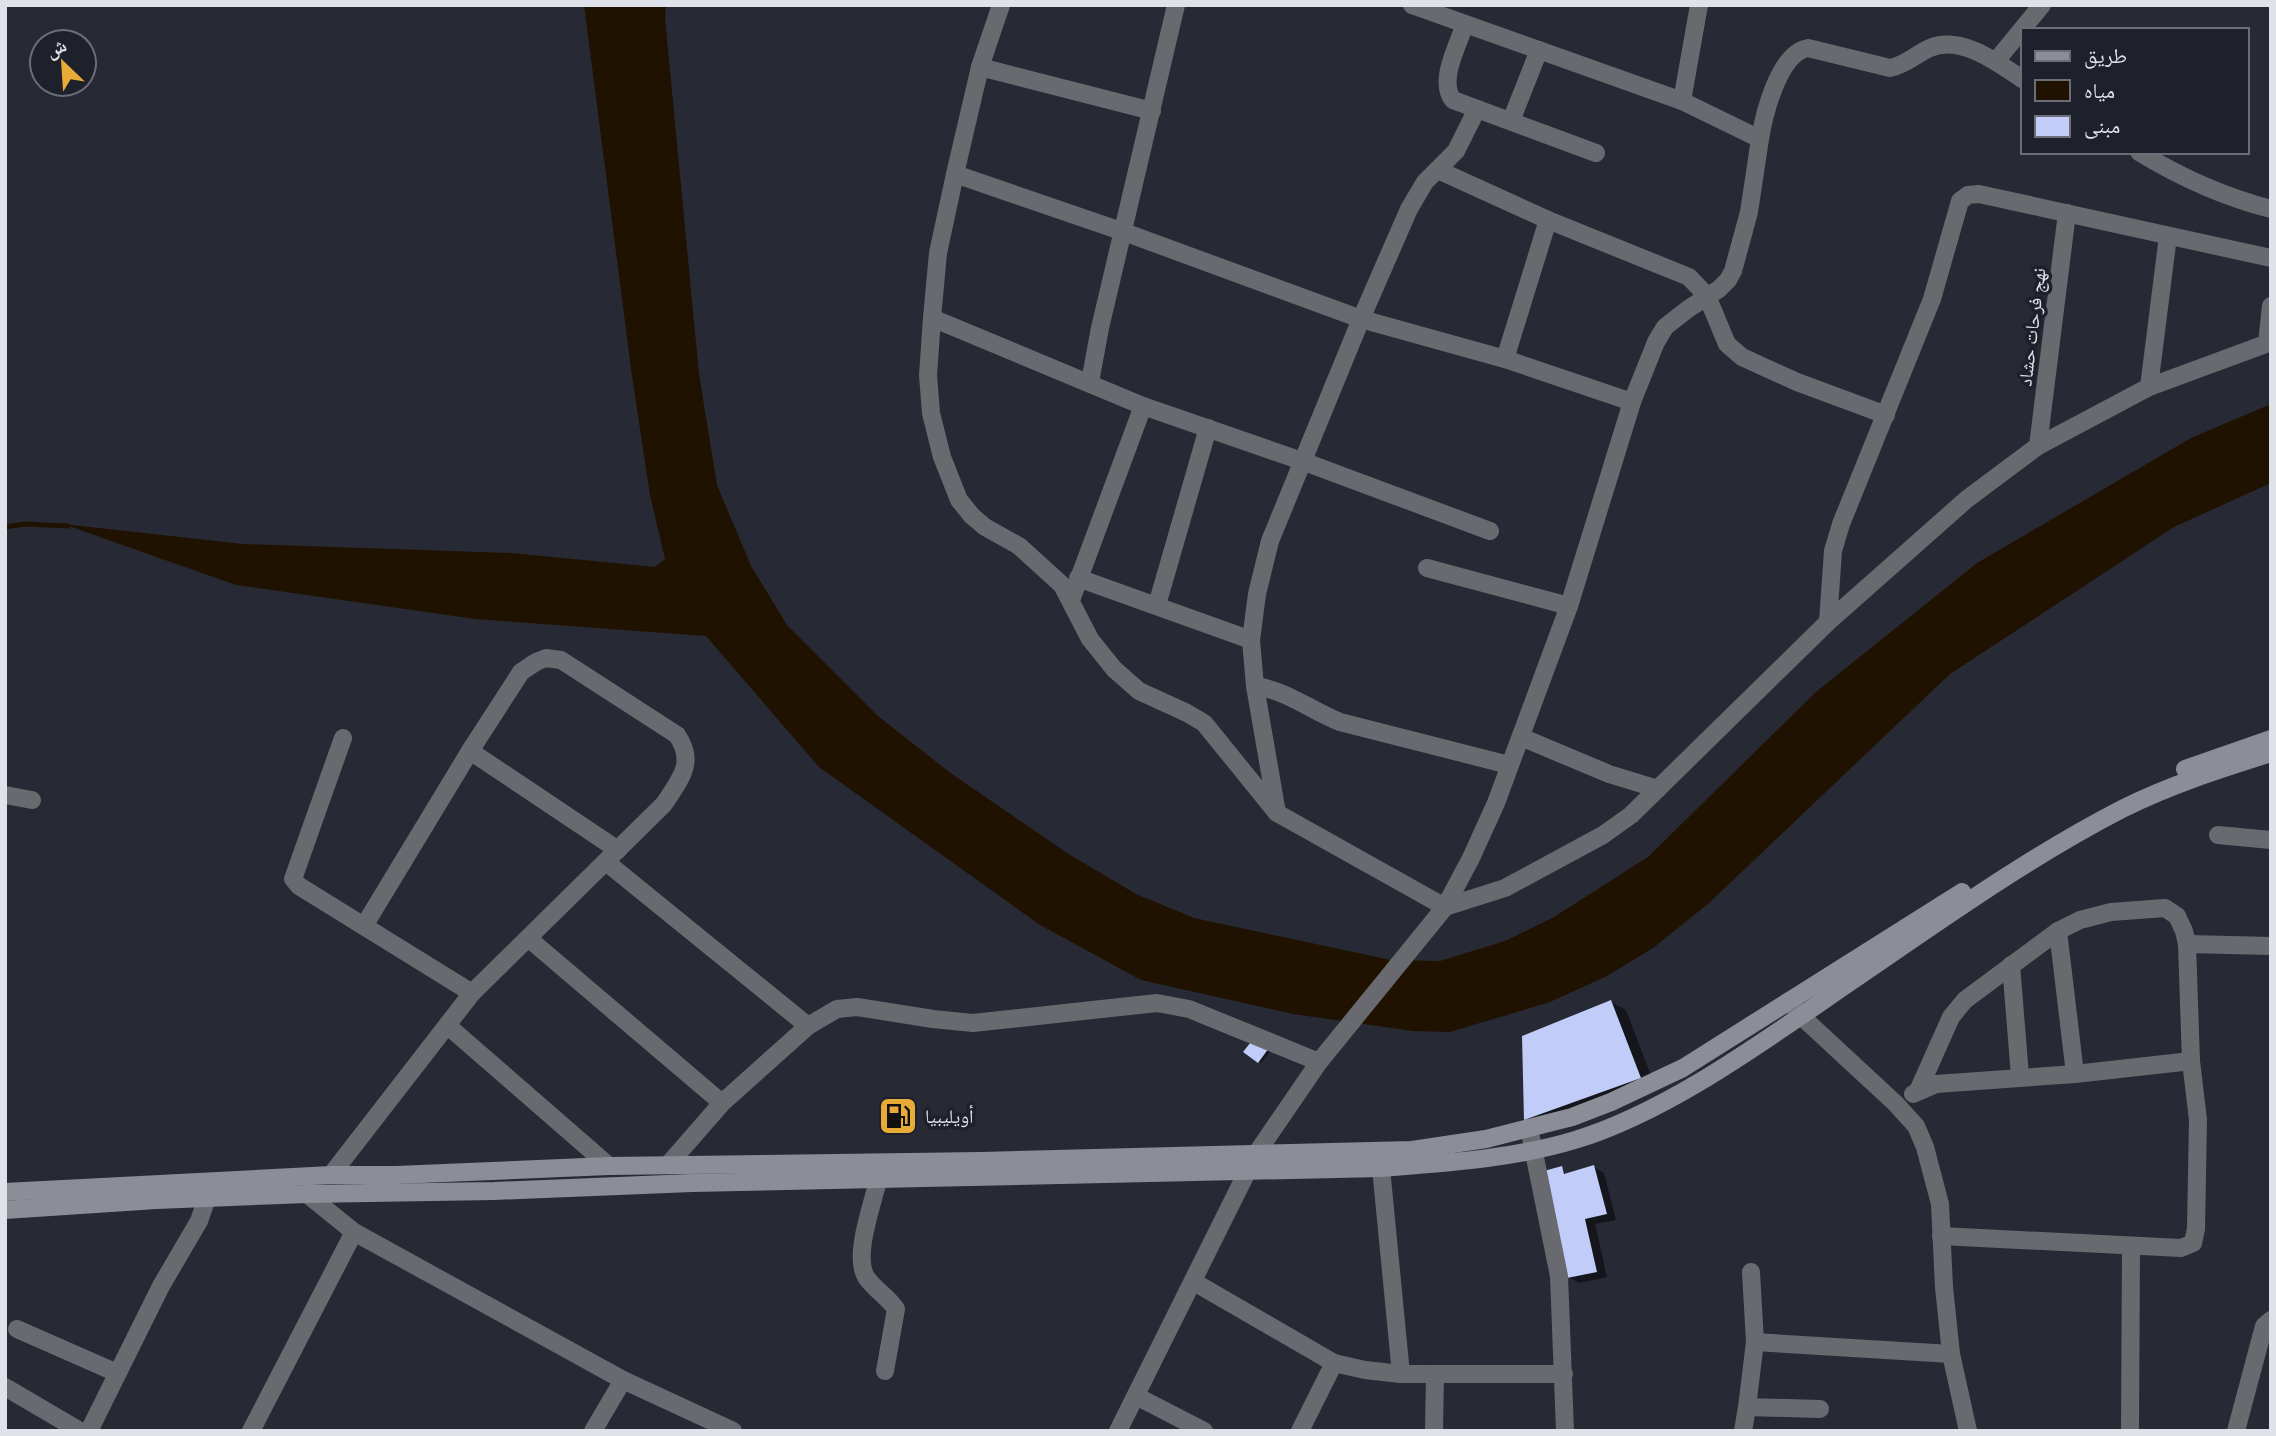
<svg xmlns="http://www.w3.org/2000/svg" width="2276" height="1436" viewBox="0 0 2276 1436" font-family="Figtree,'Noto Naskh Arabic',sans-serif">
<rect width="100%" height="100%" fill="#272a35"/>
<path fill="#201200" d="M584,5H666L665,18L699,374L717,485L751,566L787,625L878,716L949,772L1067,853L1136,894L1194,918L1391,960L1440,961L1505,941L1554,917L1648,857L1817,691L1977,563L2191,438L2271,404V483L2174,527L1950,674L1709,903L1653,948L1607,976L1550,1002L1450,1032L1413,1031L1293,1014L1141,980L1040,925L819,767L706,636L475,619L236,585L63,524L243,544L512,553L655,567L665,559L650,495L632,376Z"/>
<g fill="#0007">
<path d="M1611,1002L1626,1010L1655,1086L1540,1127L1526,1119Z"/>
<path d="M1255,1040L1271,1050L1261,1063L1246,1052Z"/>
<path d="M1594,1167L1604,1173L1616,1220L1595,1224L1607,1277L1579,1283L1568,1277L1562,1168L1566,1175Z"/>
</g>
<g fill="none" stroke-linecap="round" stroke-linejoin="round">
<path stroke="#201200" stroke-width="5" d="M5,527L25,524L68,526"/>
</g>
<g fill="#c1cdf8">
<path d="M1611,1000L1641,1078L1524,1120L1522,1036Z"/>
<path d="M1254,1038L1269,1048L1258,1063L1243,1052Z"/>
<path d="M1594,1165L1607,1214L1585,1219L1597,1272L1567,1278L1544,1171L1562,1166L1564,1174Z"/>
</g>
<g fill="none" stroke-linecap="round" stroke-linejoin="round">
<g stroke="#696a70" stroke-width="18">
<path d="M1001,5L980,67L955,174L938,253L932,318L928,375L931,413L942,457L959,500L972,516L985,527L1019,546L1062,585L1090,639L1114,669L1139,691L1187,713L1204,723L1277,813L1445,907L1505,888L1603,835L1631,815L1828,622L1967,499L2038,446L2149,387L2271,342"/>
<path d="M1412,5L1682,101"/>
<path d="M1465,24C1458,45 1438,81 1453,100L1596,153"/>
<path d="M1996,61L2042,5"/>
<path d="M980,67L1152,111"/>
<path d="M1511,121L1539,50"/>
<path d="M1760,139C1764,114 1779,53 1808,48L1890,68C1906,65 1916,54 1930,48C1961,35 1997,62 2022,79"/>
<path d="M2139,152C2180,177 2224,197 2271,209"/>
<path d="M1438,170L1548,220L1689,277L1707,296L1727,344L1742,357L1797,382L1886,415"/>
<path d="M955,174L1124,232L1361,319L1505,359L1632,402"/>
<path d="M932,318L1143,406L1302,461L1490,531"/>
<path d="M2267,343L2271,306"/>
<path d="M1505,359L1548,220"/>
<path d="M1090,382L1100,328L1176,5"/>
<path d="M2149,387L2168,236"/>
<path d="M2038,446L2067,213"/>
<path d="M1427,568L1569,606"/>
<path d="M1078,578L1251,640"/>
<path d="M1071,600L1143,406"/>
<path d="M1157,605L1208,428"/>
<path d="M1828,622L1833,551L1841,524L1932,299L1960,201L1968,195L1979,194L2271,258"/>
<path d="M1255,686C1286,690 1312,711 1340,722L1509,765"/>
<path d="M1521,737L1609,774L1658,789"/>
<path d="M343,738L293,879L299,886L472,993"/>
<path d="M470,751L618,850"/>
<path d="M5,795L32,800"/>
<path d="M1277,813L1255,686L1251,640L1257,594L1270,541L1361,319L1409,209L1425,182L1456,151L1477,109"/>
<path d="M2218,835L2271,840"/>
<path d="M606,862L808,1026"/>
<path d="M2058,931L2075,1074"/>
<path d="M528,938L722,1103"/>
<path d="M2011,965L2020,1076"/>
<path d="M1789,1001L1801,1016L1895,1103L1916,1126L1925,1147L1940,1204L1944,1287L1951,1354L1968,1431"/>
<path d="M448,1026L609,1166"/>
<path d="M1918,1091L1951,1017L1965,1000L2058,931L2080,920L2111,912L2165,908L2177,916L2184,931L2187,944"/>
<path d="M1913,1094L1936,1084L2075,1074L2191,1061"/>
<path d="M1529,1128L1559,1276L1565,1431"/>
<path d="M668,1165L722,1103L808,1026L837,1009L857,1007L933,1019L973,1023L1157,1003L1189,1009L1319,1062"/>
<path d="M1381,1168L1401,1374"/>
<path d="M331,1175L472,993L664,804C680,779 696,763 677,735L561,660L546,658L536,662L521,672L470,751L364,926"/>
<path d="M878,1180C873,1204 853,1255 866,1277C874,1289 888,1297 896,1309L885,1371"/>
<path d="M307,1194L354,1232L623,1380L733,1431"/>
<path d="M1941,1236L2181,1248L2193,1243L2196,1229L2198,1120L2191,1061L2187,944L2271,946"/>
<path d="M1194,1282L1334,1363L1365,1370L1401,1374H1435L1434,1431"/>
<path d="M17,1329L117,1373"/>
<path d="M1755,1342L1951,1354"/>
<path d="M1435,1374H1564"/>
<path d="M5,1387L80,1431"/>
<path d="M1136,1396L1204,1431"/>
<path d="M1747,1407L1755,1342L1751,1272"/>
<path d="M89,1431L161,1286L199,1221L207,1198"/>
<path d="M251,1431L354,1232"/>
<path d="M593,1431L623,1380"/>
<path d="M1118,1431L1256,1154L1319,1062L1445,907L1471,858L1496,803L1569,606L1632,402L1656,342L1665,327L1688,309L1719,289L1728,280L1733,271L1749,212L1760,139L1682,101L1699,5"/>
<path d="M1300,1431L1334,1363"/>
<path d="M1743,1431L1747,1407L1820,1409"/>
<path d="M2130,1431L2131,1246"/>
<path d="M2236,1431L2264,1326L2271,1320"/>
</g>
<g stroke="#8b8e97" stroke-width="18">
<path d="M2185,769L2271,739"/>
<path d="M5,1192L331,1175H396L609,1166L981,1161L1412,1150L1486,1139L1572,1117L1611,1102L1683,1068L1962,892"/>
<path d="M5,1210L156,1200L307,1194L494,1191L692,1183L1381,1168C1446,1163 1512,1159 1575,1140C1670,1111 1768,1038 1850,982C1938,922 2027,858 2122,809C2170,785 2220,769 2271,753"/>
</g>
</g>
<defs>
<symbol id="fuel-square" viewBox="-11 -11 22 22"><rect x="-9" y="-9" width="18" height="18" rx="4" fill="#e8ab37" stroke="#1e212b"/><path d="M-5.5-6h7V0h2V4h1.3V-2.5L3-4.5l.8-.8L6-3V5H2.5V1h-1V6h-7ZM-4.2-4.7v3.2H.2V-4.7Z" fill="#111"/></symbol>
</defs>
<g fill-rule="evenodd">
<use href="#fuel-square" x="876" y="1094" width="44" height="44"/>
</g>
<g text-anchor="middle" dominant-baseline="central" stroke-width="7" stroke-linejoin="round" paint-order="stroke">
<g font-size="19" fill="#e0e2e9" stroke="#1e212b">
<text transform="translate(2032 327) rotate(-83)">نهج فرحات حشاد</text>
</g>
<g font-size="19" fill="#e0e2e9" stroke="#1e212b" text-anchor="start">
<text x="925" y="1116">أويليبيا</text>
</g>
</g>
<rect width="2276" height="1436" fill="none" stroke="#e0e2e9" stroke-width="14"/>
<rect x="2021" y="28" width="228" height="126" fill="#1e212b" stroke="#6c6e77" stroke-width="2"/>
<rect x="2035" y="51" width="35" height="10" fill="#8b8e97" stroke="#6c6e77" stroke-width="2"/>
<text x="2084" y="63" font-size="21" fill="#e0e2e9">طريق</text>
<rect x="2035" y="80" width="35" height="21" fill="#201200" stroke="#6c6e77" stroke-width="2"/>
<text x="2084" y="98" font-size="21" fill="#e0e2e9">مياه</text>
<rect x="2035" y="116" width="35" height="21" fill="#c1cdf8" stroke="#6c6e77" stroke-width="2"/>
<text x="2084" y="133" font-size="21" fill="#e0e2e9">مبنى</text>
<g transform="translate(63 63) rotate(335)"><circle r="33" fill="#1e212b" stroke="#6c6e77" stroke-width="2"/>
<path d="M0-5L12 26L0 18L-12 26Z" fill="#e8ab37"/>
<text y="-10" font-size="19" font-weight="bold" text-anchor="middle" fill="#e0e2e9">ش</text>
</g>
</svg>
